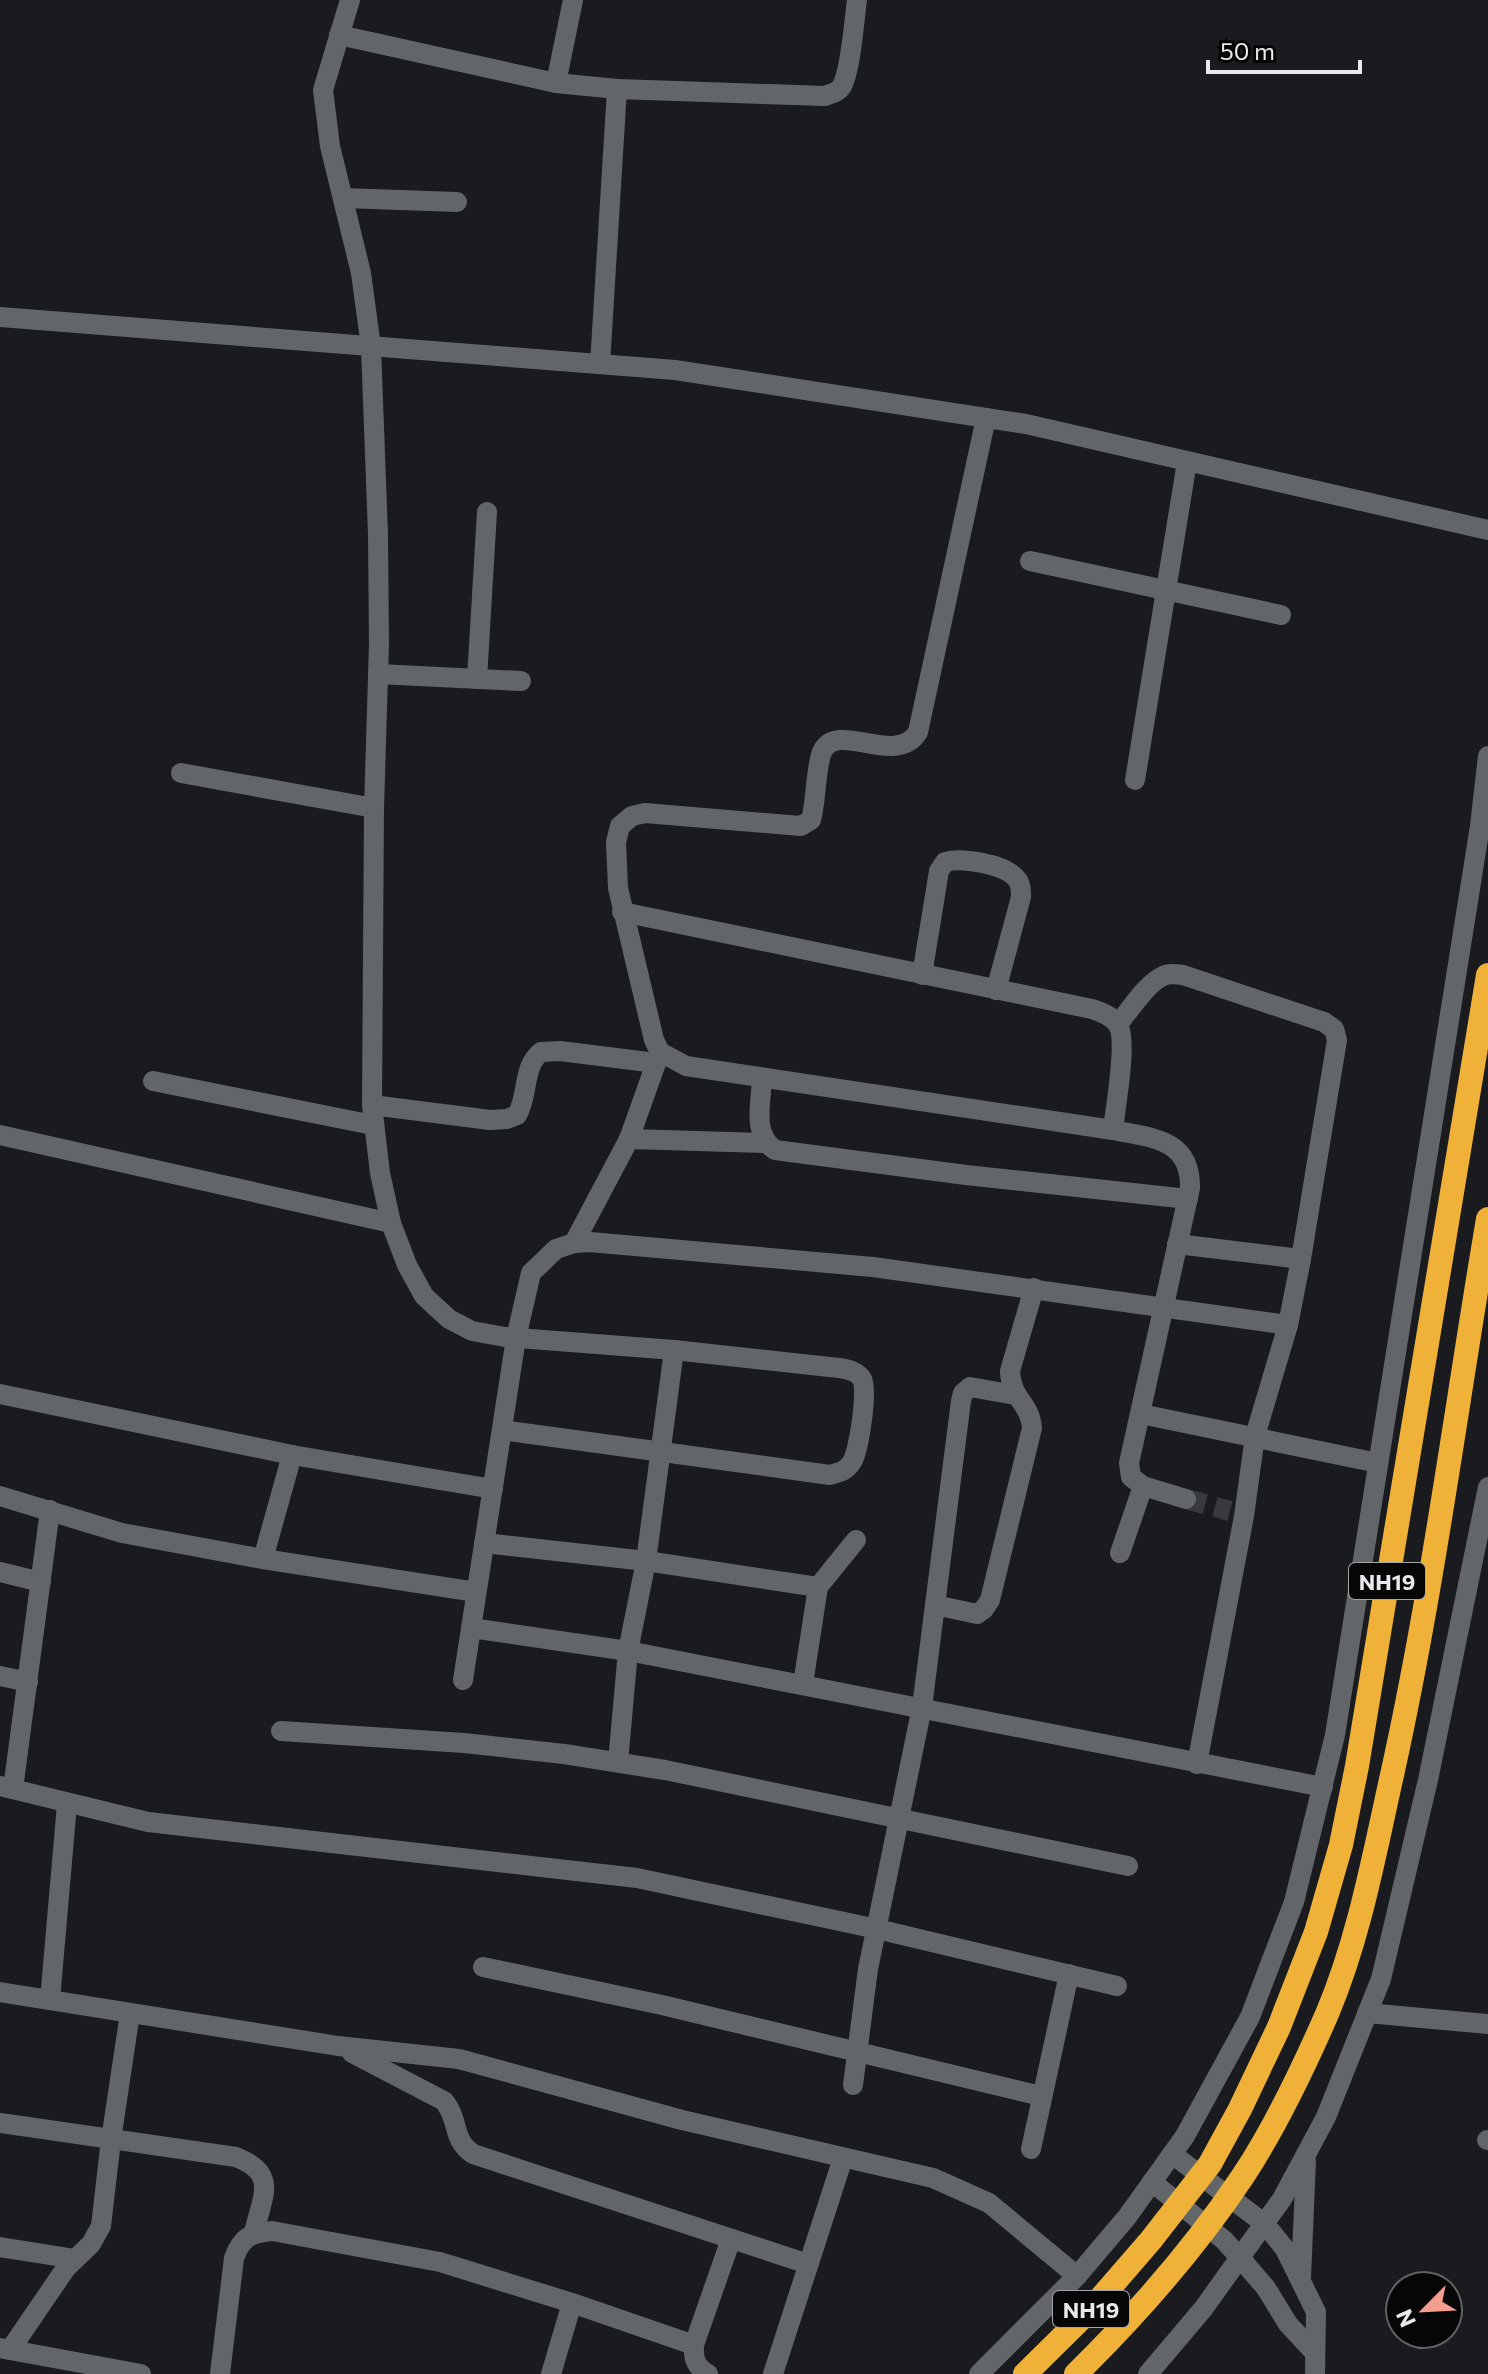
<svg xmlns="http://www.w3.org/2000/svg" width="1488" height="2374" viewBox="0 0 1488 2374" font-family="Commissioner,sans-serif">
<rect width="100%" height="100%" fill="#191b1e"/>
<g fill="none" stroke-linecap="round" stroke-linejoin="round">
<path stroke="#383a3d" stroke-width="20" stroke-dasharray="20 10" stroke-linecap="butt" d="M1186,1499L1230,1511"/>
<g stroke="#636669" stroke-width="20">
<path d="M350,0L323,90L330,146L361,273L371,347L378,534L379,644L374,808L372,1105L380,1173L391,1223L407,1265L424,1296L449,1319L472,1331L505,1337L674,1350L839,1368C848,1369 857,1371 862,1379C868,1390 859,1451 852,1462C846,1471 840,1472 830,1475L502,1430"/>
<path d="M339,35L556,83L617,89"/>
<path d="M556,83L573,0"/>
<path d="M343,198L457,202"/>
<path d="M0,317L675,370L1026,424L1488,530"/>
<path d="M600,364L617,89L825,96C832,93 838,93 842,86C851,69 854,21 857,0"/>
<path d="M986,418L918,732C896,768 837,719 822,752C816,765 816,803 811,820L801,826L645,813L632,816L620,826L616,842L618,888L654,1040L660,1052L686,1066L1113,1130C1151,1138 1191,1138 1190,1188L1129,1463L1131,1477L1143,1486L1186,1499"/>
<path d="M1030,561L1281,615"/>
<path d="M378,674L521,681"/>
<path d="M477,679L487,512"/>
<path d="M181,773L374,808"/>
<path d="M1135,780L1187,462"/>
<path d="M622,912L1092,1009C1101,1012 1113,1016 1118,1025C1128,1041 1115,1109 1113,1130"/>
<path d="M922,975L939,871L945,862C961,857 1004,864 1016,878C1021,883 1021,890 1021,897L996,990"/>
<path d="M1118,1024C1131,1009 1146,984 1163,976C1169,973 1176,974 1183,975L1324,1022L1334,1029L1337,1040L1301,1259L1288,1325L1255,1436L1244,1516L1197,1764"/>
<path d="M762,1079C761,1104 752,1134 775,1150L966,1175L1188,1199"/>
<path d="M153,1081L373,1125"/>
<path d="M372,1105L490,1120L507,1119L517,1115C529,1095 522,1067 541,1052L560,1051L656,1063"/>
<path d="M0,1135L391,1223"/>
<path d="M629,1139L765,1143"/>
<path d="M574,1243L629,1139L660,1052"/>
<path d="M1177,1244L1301,1259"/>
<path d="M0,1394L292,1455L493,1489"/>
<path d="M1141,1414L1378,1463"/>
<path d="M0,1496L122,1533L263,1559L476,1592"/>
<path d="M484,1543L646,1561L818,1587"/>
<path d="M1120,1553L1143,1486"/>
<path d="M263,1559L292,1455"/>
<path d="M0,1572L41,1582"/>
<path d="M935,1605L977,1614L984,1609L990,1600L1032,1428C1030,1402 1011,1400 1010,1371L1034,1288"/>
<path d="M471,1628L628,1651L1323,1787"/>
<path d="M0,1676L28,1682"/>
<path d="M463,1680L516,1338L531,1273L556,1249L574,1243L590,1242L873,1267L1288,1325"/>
<path d="M803,1684L818,1587L856,1540"/>
<path d="M281,1731L464,1743L564,1754L665,1770L1128,1866"/>
<path d="M618,1762L628,1651L646,1561L674,1350"/>
<path d="M0,1786L148,1822L637,1878L877,1929L1117,1986"/>
<path d="M13,1789L50,1510"/>
<path d="M483,1967L662,2005L1041,2096"/>
<path d="M0,1992L338,2046L459,2059L682,2120L933,2178L989,2203L1077,2276"/>
<path d="M50,2000L67,1804"/>
<path d="M1367,2013L1488,2024"/>
<path d="M352,2053L444,2101C460,2120 451,2139 473,2154L808,2264"/>
<path d="M853,2085L868,1969L922,1707L961,1401L963,1393L970,1387L1015,1395"/>
<path d="M0,2123L236,2157C279,2174 262,2196 254,2233"/>
<path d="M1487,2140H1488"/>
<path d="M1031,2149L1069,1974"/>
<path d="M1172,2154L1265,2224L1285,2249L1316,2312L1315,2374"/>
<path d="M1152,2182L1224,2240L1241,2259L1266,2288L1288,2324L1315,2353"/>
<path d="M0,2247L75,2259"/>
<path d="M1301,2277L1306,2161"/>
<path d="M0,2348L141,2374"/>
<path d="M10,2350L66,2268L91,2244L101,2226L111,2140L130,2013"/>
<path d="M220,2374L234,2258C242,2237 250,2233 272,2231L440,2262L572,2303L694,2345"/>
<path d="M551,2374L572,2303"/>
<path d="M708,2374C696,2367 693,2359 694,2345L731,2239"/>
<path d="M773,2374L843,2158"/>
<path d="M979,2374L1077,2276L1127,2217L1185,2136L1250,2017L1294,1902L1335,1735L1480,826L1488,756"/>
<path d="M1148,2374L1203,2309L1282,2199L1326,2117L1381,1979L1428,1780L1488,1487"/>
</g>
<g stroke="#efb137" stroke-width="24">
<path d="M1025,2374L1093,2307L1151,2240L1210,2164L1240,2109L1279,2027L1316,1932L1341,1845L1357,1766L1488,975"/>
<path d="M1076,2374C1135,2316 1197,2245 1243,2176C1276,2126 1303,2069 1327,2014C1358,1941 1373,1861 1390,1784C1432,1597 1456,1407 1488,1219"/>
</g>
</g>
<g text-anchor="middle" dominant-baseline="central" stroke-width="6" stroke-linejoin="round" paint-order="stroke">
<g fill="#060607" stroke="#a4a5a7" stroke-width="2">
<rect x="1349" y="1563" width="76" height="36" rx="6"/>
<rect x="1053" y="2291" width="76" height="36" rx="6"/>
</g>
<g font-size="22" font-weight="bold" fill="#e8e9eb">
<text x="1387" y="1581">NH19</text>
<text x="1091" y="2309">NH19</text>
</g>
</g>
<g transform="translate(1424 2310) rotate(246)"><circle r="38" fill="#060607" stroke="#606162" stroke-width="2"/>
<path d="M0-6L14 30L0 20L-14 30Z" fill="#f59d8e"/>
<text y="-12" font-size="22" font-weight="bold" text-anchor="middle" fill="#e8e9eb">N</text>
</g>
<path d="M1208 60v12h152v-12" fill="none" stroke="#e8e9eb" stroke-width="4"/>
<text x="1220" y="60" font-size="24" fill="#e8e9eb" stroke="#060607" stroke-width="6" paint-order="stroke">50 m</text>
</svg>
